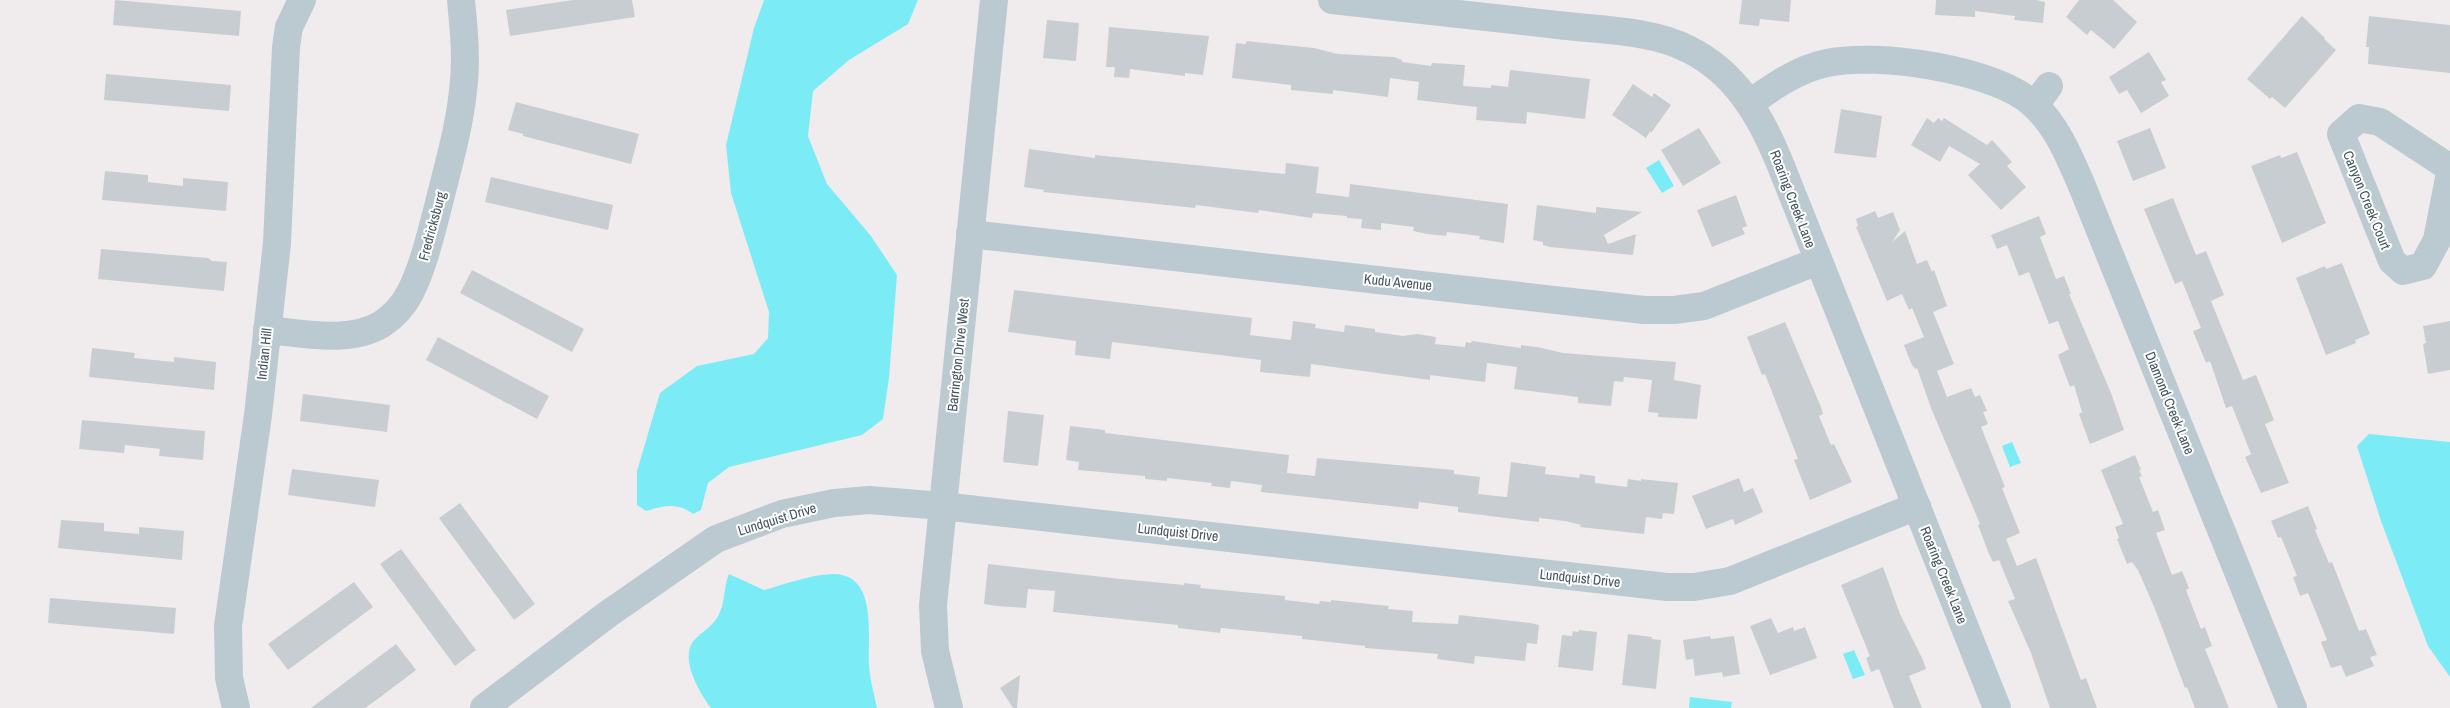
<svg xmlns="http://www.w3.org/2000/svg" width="2450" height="708" viewBox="0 0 2450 708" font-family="'Archivo Narrow',sans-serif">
<rect width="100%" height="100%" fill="#f0eced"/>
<g fill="#7becf6">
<path d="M764,0H918L908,24L849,60L813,91L808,136L827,184L871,236L897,275L889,378L883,419L862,435L729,467L708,483L701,510L693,514C677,502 664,506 646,511L637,505V471L660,393L697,366L754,354L768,338L769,312L731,193L726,145L754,28Z"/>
<path d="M1659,160L1674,186L1662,193L1646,168Z"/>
<path d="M2369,434L2450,442V677L2428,646L2381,521L2357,446Z"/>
<path d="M2012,442L2021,463L2010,467L2002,446Z"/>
<path d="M729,574L764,590C786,584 809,575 832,574C879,573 867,637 869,666C870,680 874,694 877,708H711C700,693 681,662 692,643C698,634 711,628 717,618C726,604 723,587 729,574Z"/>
<path d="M1854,650L1865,675L1853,679L1843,654Z"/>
<path d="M1690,697L1732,702L1731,708H1689Z"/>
</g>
<g fill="#c8cdd2">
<path d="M115,0L241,11L239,36L113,25Z"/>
<path d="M573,0H632L635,17L510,36L506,10Z"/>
<path d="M1742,0H1791L1789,22L1760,19L1759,26L1739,24Z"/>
<path d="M1936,0H2036L2045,2L2043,23L2014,20L2015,16L1975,11V17L1935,15Z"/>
<path d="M2079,0H2113L2137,22L2114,49L2091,30L2087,35L2066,17Z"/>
<path d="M2302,16L2325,38L2324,39L2336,50L2285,108L2272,97L2270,99L2247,79Z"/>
<path d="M2369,16L2450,25V73L2368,64L2369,47H2366Z"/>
<path d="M1047,20L1079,23L1076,61L1043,58Z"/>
<path d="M1109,27L1209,36L1203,75L1185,73V76L1130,69L1129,78L1114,77L1115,67H1106Z"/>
<path d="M1246,41L1314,48L1338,54L1394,57L1402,60V62L1431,66L1432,63L1465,65L1463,86L1491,88V85L1508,87L1510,70L1590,79L1585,119L1527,112L1526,124L1476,120L1477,107L1417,100L1419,82L1390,78L1388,97L1333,90V94L1291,90V85L1232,78L1236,43L1246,44Z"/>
<path d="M2149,52L2166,80L2161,82L2169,96L2141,113L2127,90L2119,94L2109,77Z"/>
<path d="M106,74L231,85L229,111L104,100Z"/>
<path d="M1633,84L1652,97L1654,93L1671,105L1651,133L1650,131L1646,138L1612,115Z"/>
<path d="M516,102L639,134L631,164L523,136V134L508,130Z"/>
<path d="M1841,109L1882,116L1876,158L1834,153Z"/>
<path d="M1927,118L1934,123L1938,118L1942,121L1944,118L1987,145L1992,140L2012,162L2007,166L2026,187L2001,210L1968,175L1980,164L1949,146L1940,162L1911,145Z"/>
<path d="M1699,128L1721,163L1683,186L1661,150Z"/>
<path d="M2150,128L2166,168L2133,181L2117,141Z"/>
<path d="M1029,149L1095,158V155L1285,174L1286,163L1319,167L1316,193L1349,197L1350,184L1508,204L1504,243L1479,239L1480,236L1447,232L1446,236L1427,234L1413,231L1414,227L1381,223V230L1361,228L1362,219L1347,218V216L1313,213L1312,218L1259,210L1258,213L1196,205L1195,208L1043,192L1044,190L1024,187Z"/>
<path d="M2297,152L2326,223L2282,243L2251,166L2280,155L2281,158Z"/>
<path d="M105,171L148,175V182L183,186V178L228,182L226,211L102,200Z"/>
<path d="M491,177L613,205L608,230L485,202Z"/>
<path d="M1736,195L1747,226L1742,228L1745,234L1712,247L1697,210Z"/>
<path d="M2173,198L2196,255L2206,251L2224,295L2211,301L2243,380L2256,375L2274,420L2265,424L2289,483L2261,493L2245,457L2251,454L2232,406L2226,408L2210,361L2206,363L2193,331L2201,328L2182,281L2175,284L2144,209Z"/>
<path d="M1537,205L1596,213V207L1642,212L1604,235L1608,244L1636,234L1633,255L1550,247L1543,245V242L1533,240Z"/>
<path d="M1875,211L1878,218L1893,212L1900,230L1892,242L1905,231L1917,264L1927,260L1932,272L1934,270L1947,306L1933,312L1954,364L1937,371L1947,397L1971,388L1975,397L1980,395L1987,411L1983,412L1988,424L1981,427L2005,487L2002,488L2020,533L2006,539L2017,566L2036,558L2081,680L2086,678L2097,708H2050L2031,653L2008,601L2015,599L1999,560L1993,562L1989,554L1978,525L1980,524L1931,408L1917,368L1915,369L1911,363L1904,345L1924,337L1912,308L1909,310L1902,294L1887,301L1856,227L1858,226L1856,219Z"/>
<path d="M2039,216L2046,234L2040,237L2056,279L2064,276L2071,294H2069L2111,393L2124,430L2090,444L2079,414L2082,412L2074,385L2070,387L2058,355L2069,349L2058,321L2049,324L2029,272L2019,276L2007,245L1997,249L1991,235Z"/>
<path d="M101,249L208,258L212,261L227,262L224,291L98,279Z"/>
<path d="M2342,263L2370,334L2355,340L2356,343L2326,355L2296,278L2325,266L2326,269Z"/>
<path d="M472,270L584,329L572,352L460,293Z"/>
<path d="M1014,290L1252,318L1250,335L1291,340L1293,321L1316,324L1315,328L1344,332L1345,325L1375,329V332L1403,336L1417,334L1436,337L1435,344L1465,347L1466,342L1471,343L1472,341L1521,348V345L1537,347L1563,353L1676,362L1674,380L1701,385L1697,419L1658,417V413L1648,412L1652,380L1624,377L1623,382L1614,381L1611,406L1578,403V397L1514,389L1517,367L1487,363L1485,382L1430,375V380L1311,364L1310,377L1260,372L1261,360L1112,342L1110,359L1075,355L1076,341L1008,332Z"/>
<path d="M2450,321V370L2428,374L2423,344L2426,343L2423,326Z"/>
<path d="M1785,322L1821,407L1823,414L1819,416L1831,445L1834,444L1852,482L1810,500L1794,460L1798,459L1765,374L1762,375L1747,337Z"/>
<path d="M438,337L549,396L537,419L426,360Z"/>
<path d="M92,348L135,353L134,358L174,362V357L216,362L214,390L89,377Z"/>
<path d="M303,394L390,405L387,432L300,421Z"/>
<path d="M1008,411L1044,415L1038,466L1003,462Z"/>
<path d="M82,420L205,431L203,460L159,456L160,449L125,445L124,453L79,449Z"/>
<path d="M1070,426L1105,430V433L1289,455L1287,473L1315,476L1317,458L1454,470V474L1480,477L1478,494L1507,497L1511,462L1546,467L1545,474L1579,478L1580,474L1595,476V483L1627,487L1628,479L1641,481V479L1678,483L1674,514L1663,513L1662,519L1646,517L1644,534L1580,527L1581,525L1565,521L1539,518V522L1458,512V507L1419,502L1418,509L1261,492L1262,485L1231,481L1230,488L1211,486L1212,483L1167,478V481L1145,479V476L1078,470L1079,462L1066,460Z"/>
<path d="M2135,455L2141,470H2139L2142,476L2139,477L2153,512L2158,510L2165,530L2156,533L2172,575L2182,571L2189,588L2186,590L2201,629L2205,627L2212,646L2205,649L2229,708H2195L2187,687L2185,688L2155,609L2138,570L2132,562L2127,564L2117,539L2119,538L2115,527L2123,524L2101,470Z"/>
<path d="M292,469L379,480L375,507L288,495Z"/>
<path d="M1739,478L1744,492L1753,488L1763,512L1735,525L1733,519L1706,529L1692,496Z"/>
<path d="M460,503L535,604L514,620L439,518Z"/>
<path d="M2308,506L2317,529L2315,530L2329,563L2332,562L2359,631L2366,629L2377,655L2370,657L2374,666L2346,677L2341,665L2331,668L2321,642L2327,640L2308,593L2300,596L2293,577L2297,576L2281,537L2278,538L2271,521Z"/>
<path d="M61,520L104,523V531L139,534V527L184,531L182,560L58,548Z"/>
<path d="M401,549L476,650L455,666L380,564Z"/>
<path d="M988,564L1121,579L1184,585V583L1201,585L1200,588L1285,596V600L1319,604L1320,601L1331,602V600L1389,606L1388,609L1413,611L1412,622L1458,624L1459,615L1531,623L1539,625L1537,644L1527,643L1525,661L1475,656L1474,664L1437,659L1438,654L1365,648V646L1302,639V636L1221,628L1220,633L1204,631L1178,628V625L1053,612L1055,591L1028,589L1026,608L997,606L984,604Z"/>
<path d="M1883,567L1900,614L1923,660L1926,669L1909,676L1922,708H1894L1879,669L1871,672L1866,658L1870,656L1841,585Z"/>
<path d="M354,582L373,607L288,670L268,644Z"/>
<path d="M50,598L176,608L174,634L48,623Z"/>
<path d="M1771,618L1778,633L1793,627L1794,631L1805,627L1817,658L1770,675L1750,626Z"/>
<path d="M1579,630L1597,632L1593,671L1558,667L1562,635L1572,636L1573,631L1578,632Z"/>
<path d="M1628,634L1652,637V639L1661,640L1656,689L1622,685Z"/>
<path d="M1710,636L1711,639L1734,636L1740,674L1723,677L1722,672L1695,676L1693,659L1686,660L1683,640Z"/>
<path d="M396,644L416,670L383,695L365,708H311Z"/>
<path d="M1020,675L1017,708H1013L1000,688Z"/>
</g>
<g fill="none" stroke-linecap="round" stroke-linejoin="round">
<g stroke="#bbcad1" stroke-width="28">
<path d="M1332,0C1407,8 1483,17 1558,25C1598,30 1652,30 1688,49C1735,72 1760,115 1779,161L1997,708"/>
<path d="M1750,103C1774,86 1798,69 1827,63C1877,52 1996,69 2034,105C2057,126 2070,158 2082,186L2293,708"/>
<path d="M2035,105L2049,86"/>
<path d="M2450,168L2380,122L2359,118L2341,134L2392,261L2403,271L2423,266L2437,240L2450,173"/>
<path d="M970,234L1644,310H1674L1704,306L1818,261"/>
<path d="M267,330C303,333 349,344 382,324C394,316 403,306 410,293C424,265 431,233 439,203C448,166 459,129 463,91C467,61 464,30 461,0"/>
<path d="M236,708L229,678L228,626L258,415L277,243L286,47L289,27L302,0"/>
<path d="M484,708L608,614L716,539L782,514L834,503L869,500L942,506L1667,587H1694L1730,581L1917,506"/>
<path d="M949,708L935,651L933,605L994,0"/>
</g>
</g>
<g text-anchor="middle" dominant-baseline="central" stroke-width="4" stroke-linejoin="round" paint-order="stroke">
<g font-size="14" fill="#43535c" stroke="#fff">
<text transform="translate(1793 199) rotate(69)">Roaring Creek Lane</text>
<text transform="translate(2367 200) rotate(68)">Canyon Creek Court</text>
<text transform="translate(432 226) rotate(-75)">Fredricksburg</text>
<text transform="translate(1398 282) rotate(6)">Kudu Avenue</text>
<text transform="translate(264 354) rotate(-84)">Indian Hill</text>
<text transform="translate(958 355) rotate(-84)">Barrington Drive West</text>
<text transform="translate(2170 403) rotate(68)">Diamond Creek Lane</text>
<text transform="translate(777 519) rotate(-17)">Lundquist Drive</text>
<text transform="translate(1178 532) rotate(6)">Lundquist Drive</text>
<text transform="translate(1944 575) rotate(68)">Roaring Creek Lane</text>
<text transform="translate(1580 578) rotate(6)">Lundquist Drive</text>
</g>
</g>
</svg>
